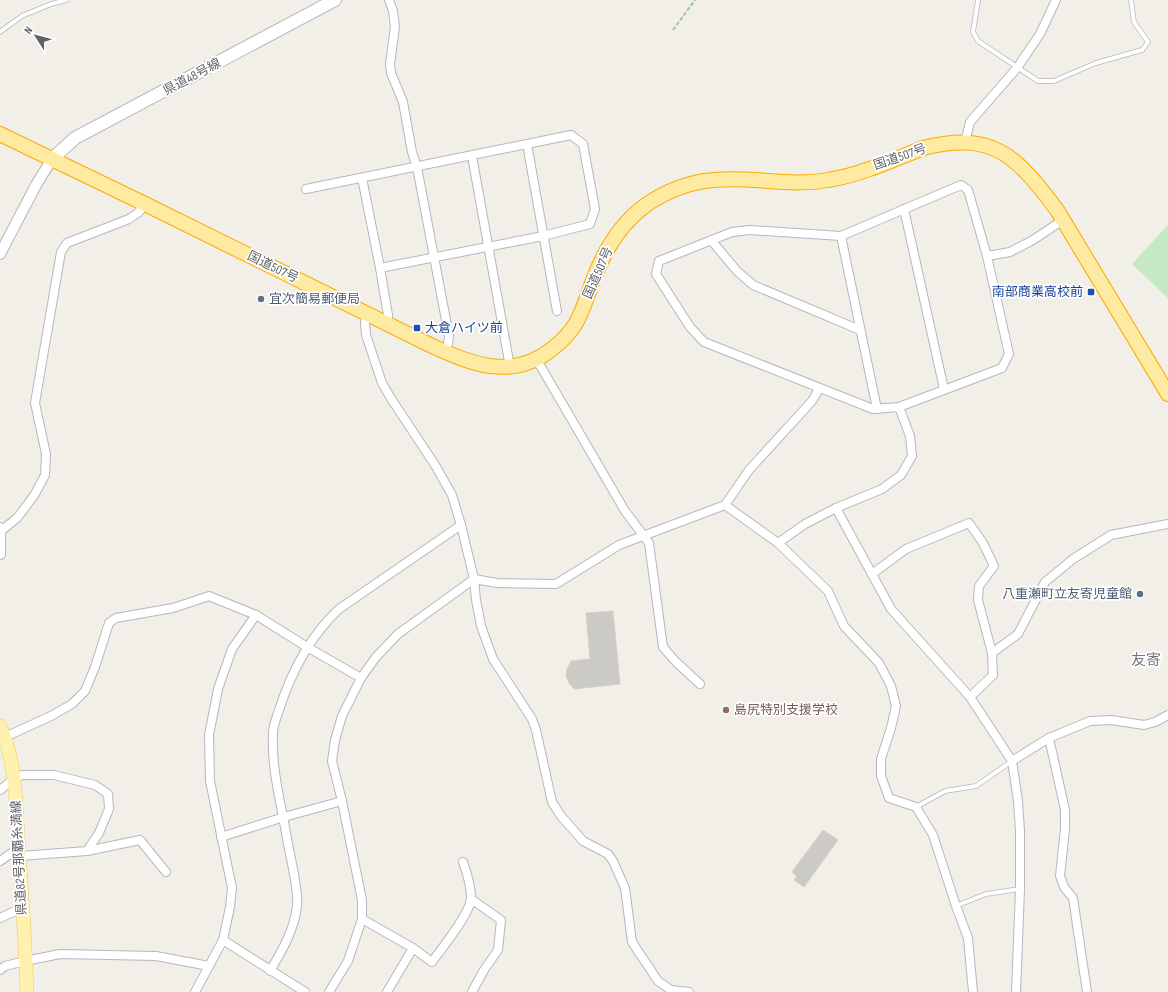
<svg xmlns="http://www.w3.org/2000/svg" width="1168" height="992" viewBox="0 0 1168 992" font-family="'Sofia Sans Condensed','Noto Sans JP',sans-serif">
<rect width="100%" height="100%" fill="#f1efe8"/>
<path fill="#c5e8c5" d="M1168,225V298L1132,264Z"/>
<g fill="#cccac5" stroke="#d6d1c6">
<path d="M613,611L620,684L574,689L569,683L566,676L567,669L571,661L590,659L586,613Z"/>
<path d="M823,830L838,840L804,887L794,880L797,876L792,872Z"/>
</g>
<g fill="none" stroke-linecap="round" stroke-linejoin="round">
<defs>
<g id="service">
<path d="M978,0L973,32L978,41L1038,81H1054L1096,63L1142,50L1148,42L1134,22L1131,0"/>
<path d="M0,32L22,16L51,4L66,0"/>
<path d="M916,807L945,791L976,786L1012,761"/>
<path d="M956,906L986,894L1020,889"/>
</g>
<g id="minor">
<path d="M389,0L393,11L395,27L390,64L391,73L403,102L412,152L417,167L449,336L448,344L444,352"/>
<path d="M965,142L970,122L1017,68L1040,34L1056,0"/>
<path d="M527,144L557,311"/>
<path d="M472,156L510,367"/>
<path d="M362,178L380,268L388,315L387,324"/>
<path d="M961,185L968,190L987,256L1009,354L1002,368L899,407L873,409L704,342L690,327L656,274L659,261L732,232L749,230L841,236Z"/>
<path d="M306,189L571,135L583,144L595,209L590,224L543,236L380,268"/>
<path d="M904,209L944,389"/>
<path d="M841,236L877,409"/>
<path d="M711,240L737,271L753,285L860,330"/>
<path d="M987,256L1010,252L1033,240L1063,220"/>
<path d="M367,314L365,322L366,335L382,383L392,400L435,465L452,495L461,525L474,579L476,600L481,626L493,659L532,719L536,730L552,802L561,816L583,841L608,854L613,861L625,888L632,942L658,981L671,990L689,992"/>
<path d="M536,361L541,367L625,511L649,543L663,647L676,662L700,684"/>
<path d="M725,505L778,543L828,591L844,626L879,663L891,686L896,706L891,728L881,759V776L889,798L916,807L933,835L956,906L968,938L973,992"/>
<path d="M836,508L891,609L970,697L1012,761L1018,801L1020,831V889L1016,992"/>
<path d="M1,531L17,518L21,513L35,494L45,475L46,454L35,403L61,252L67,243L129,219L139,212L145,204"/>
<path d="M778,543L805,524L836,508L882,489L901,475L912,456L910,436L899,407"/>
<path d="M872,574L906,549L969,523L983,543L994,566L979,586L978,600L992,653L993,675L970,697"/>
<path d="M992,653L1018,634L1045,582L1073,559L1111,535L1168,524"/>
<path d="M5,737L51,716L72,704L85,691L95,667L109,623L116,618L173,608L209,596L256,615"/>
<path d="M1049,738L1065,810V829L1060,876L1064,887L1073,898L1087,992"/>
<path d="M1012,761L1049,738L1090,721L1111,720L1144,725L1155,722L1168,715"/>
<path d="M0,790L14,779L22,775H54L95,785L108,794L109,809L99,833L87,851L20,856"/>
<path d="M221,837L284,817L342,801"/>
<path d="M87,851L140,840L166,872"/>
<path d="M0,861L19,848"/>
<path d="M471,899L501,920L498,950L484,970L472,992"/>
<path d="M0,918L22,908"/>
<path d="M362,919L413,948L432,962C441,949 471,913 471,898C471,886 467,873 463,862"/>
<path d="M223,940L305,992"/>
<path d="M0,970L5,966L25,961L60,954L156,956L209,966"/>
<path d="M270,971C282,951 294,930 297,907C299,892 291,860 288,844C282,807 271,770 273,733C273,726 276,719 278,713C290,675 310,636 339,609L461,525"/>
<path d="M195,992L223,940L230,907L232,888L210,781L209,735L218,689L232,649L256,615L307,647L361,678"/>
<path d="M329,992L348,961L362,919V900L342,801L332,761L335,740L342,716L361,678L376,657L398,634L474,579L497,583L556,584L619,545L725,505L749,470L812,401L819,389"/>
<path d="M387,992L413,948"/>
</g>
<g id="tertiary">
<path d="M0,254L36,185L52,159"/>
<path d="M0,528V554"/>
</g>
<path id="secondary" d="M52,159L75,138L335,0"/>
<path id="primary" d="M0,726C16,761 16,802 18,840C22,890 25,941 27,992"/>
<path id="trunk" d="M0,134L145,204L430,345C471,364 512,381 552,349C561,342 570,333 576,323C584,309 588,293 594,278C605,249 621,223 646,205C666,191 690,182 714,180C751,176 790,187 828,180C860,175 893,160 923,148C994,130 1017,157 1057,210L1168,394"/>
</defs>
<use href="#service" stroke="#b5b8bc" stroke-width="5.5"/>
<use href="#minor" stroke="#b5b8bc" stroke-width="10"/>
<use href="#tertiary" stroke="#b5b8bc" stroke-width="12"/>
<use href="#secondary" stroke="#b6babf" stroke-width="14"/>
<use href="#primary" stroke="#f2c960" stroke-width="14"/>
<use href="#trunk" stroke="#f9ab00" stroke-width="16"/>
<path stroke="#9cc7a9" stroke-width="2" stroke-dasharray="4 2" stroke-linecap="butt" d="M673,30L695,0"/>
<use href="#service" stroke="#fff" stroke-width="4"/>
<use href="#minor" stroke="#fff" stroke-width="8"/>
<use href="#tertiary" stroke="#fff" stroke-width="10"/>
<use href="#secondary" stroke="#fff" stroke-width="12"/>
<use href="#primary" stroke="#fff2af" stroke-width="13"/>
<use href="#trunk" stroke="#feeaa1" stroke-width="14"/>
</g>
<g fill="#1a4fb4" stroke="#fff" stroke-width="1.5">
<rect x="1087" y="288" width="8" height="8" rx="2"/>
<rect x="413" y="324" width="8" height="8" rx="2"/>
</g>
<g fill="#5c6f8a" stroke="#fff" stroke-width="1.5">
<circle cx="261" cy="299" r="4"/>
<circle cx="1140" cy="594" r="4"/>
</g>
<circle fill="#8d6e63" stroke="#fff" stroke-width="1.5" cx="726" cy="710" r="4"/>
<g text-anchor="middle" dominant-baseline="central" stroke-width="3.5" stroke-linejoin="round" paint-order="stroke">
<g font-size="13" fill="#5f6368" stroke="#fff">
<text transform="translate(192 77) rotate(-28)">県道48号線</text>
<text transform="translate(900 157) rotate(-19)">国道507号</text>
<text transform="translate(273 267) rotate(26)">国道507号</text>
<text transform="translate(598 273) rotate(-66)">国道507号</text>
<text transform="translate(19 858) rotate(-93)">県道82号那覇糸満線</text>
</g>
<g font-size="13" fill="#164399" stroke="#fff" text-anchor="end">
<text x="1083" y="292">南部商業高校前</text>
<text x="425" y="328" text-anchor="start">大倉ハイツ前</text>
</g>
<g font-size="13" fill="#4e5e75" stroke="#fff" text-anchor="start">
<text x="269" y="299">宜次簡易郵便局</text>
<text x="1132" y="594" text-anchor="end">八重瀬町立友寄児童館</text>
</g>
<g font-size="13" fill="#785e54" stroke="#fff" text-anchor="start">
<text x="734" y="710">島尻特別支援学校</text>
</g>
<g font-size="15" fill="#70757a" stroke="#fff">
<text x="1146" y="660">友寄</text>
</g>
</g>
<g transform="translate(36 36) rotate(306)" stroke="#ffffff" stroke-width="3" paint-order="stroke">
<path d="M0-3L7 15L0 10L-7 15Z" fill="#5f6368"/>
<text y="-6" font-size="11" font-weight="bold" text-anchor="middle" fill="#5f6368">N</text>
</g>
</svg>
